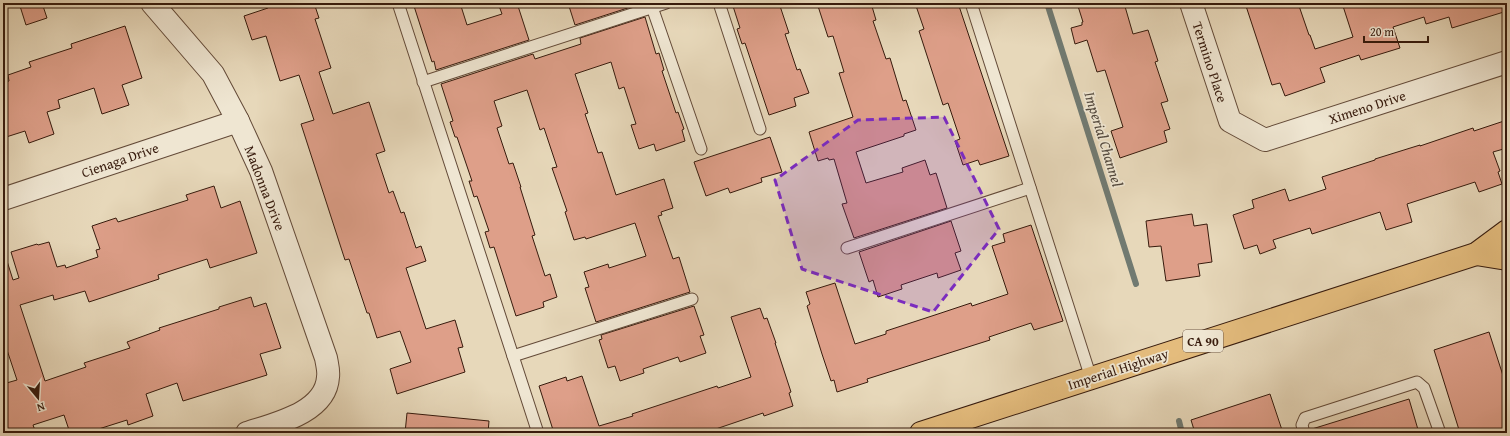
<svg xmlns="http://www.w3.org/2000/svg" width="1510" height="436" viewBox="0 0 1510 436" font-family="'Gentium Book Plus',serif">
<rect width="100%" height="100%" fill="#e7d8ba"/>
<filter id="stains"><feTurbulence type="fractalNoise" baseFrequency=".005" numOctaves="4"/><feColorMatrix values="0 0 0 0 .2 0 0 0 0 .09 0 0 0 0 .02 0 0 0 .5 -.17"/></filter>
<radialGradient id="worn" r=".72"><stop offset=".6" stop-color="#630" stop-opacity="0"/><stop offset="1" stop-color="#630" stop-opacity=".3"/></radialGradient>
<g fill="none" stroke-linecap="round" stroke-linejoin="round">
<g stroke="#717a71" stroke-width="6">
<path d="M1047,3L1136,284"/>
<path d="M1179,421L1182,433"/>
</g>
</g>
<g fill="#de9f89" stroke="#371b0d">
<path d="M19,3H42L47,18L26,25Z"/>
<path d="M266,3H314L319,18L315,19L331,68L319,72L333,114L369,102L385,151L376,154L389,193L393,191L401,213L404,212L416,248L421,246L426,261L406,268L426,329L455,320L463,347L458,348L465,372L397,394L390,369L411,362L400,331L377,338L369,313H367L349,259L345,260L301,124L314,120L299,75L280,81L266,36L252,40L244,16L268,8Z"/>
<path d="M413,3H460L467,25L502,14L498,3H517L529,40L436,70L434,61L432,62Z"/>
<path d="M568,3H640V4L575,25Z"/>
<path d="M732,3H779L789,33L785,34L797,70L800,69L809,93L794,98L796,106L769,115L745,43L742,44L737,29L740,28Z"/>
<path d="M817,3H871L876,20L873,21L886,59L890,58L903,101L906,100L916,130L904,134V136L856,152L866,183L903,172L902,168L925,160L930,175L936,173L947,208L854,238L842,204L847,203L834,159L829,160L828,158L818,161L809,132L853,117L839,73L844,72L833,36L828,37Z"/>
<path d="M915,3H958L1009,156L980,165L978,160L963,165L955,141L960,139L948,103L943,105L919,31L924,29Z"/>
<path d="M1077,3H1124L1133,34L1148,30L1158,61L1155,62L1168,101L1161,103L1170,129L1164,131L1167,142L1120,158L1111,131L1123,127L1105,70L1097,72L1087,40L1075,44L1071,28L1082,25V22H1083Z"/>
<path d="M1245,3H1298L1309,35H1310L1315,49L1353,37L1342,3H1507V11L1452,28L1449,17L1426,24L1424,17L1393,27L1400,48L1361,60L1359,55L1320,68L1325,82L1285,96L1280,83L1272,85Z"/>
<path d="M645,17L656,54L659,53L664,70L662,71L676,113L678,112L684,129L682,130L685,141L656,151L654,144L639,149L631,125L636,124L624,87L619,89L611,62L575,74L588,113L585,114L598,153L602,152L616,195L664,179L673,208L661,212L662,215L658,216L673,259L679,257L690,292L596,322L585,288L589,287L584,272L608,264L609,268L646,256L635,223L586,239L585,237L574,240L565,212L567,211L552,168L557,167L544,128L540,130L527,90L494,101L502,126L497,128L509,164L513,163L521,187H520L535,235L532,236L545,276L550,274L557,297L543,302L544,307L516,316L494,247L490,248L485,232L489,231L477,196L474,197L469,181H472L457,137H455L450,122L453,121L441,84L533,54L535,59L581,44L580,38Z"/>
<path d="M125,26L142,78L122,85L129,105L102,114L94,88L58,100L60,108L47,112L54,134L29,143L25,131L3,138V83L9,81L8,75L31,67L29,62L72,48L71,44Z"/>
<path d="M1507,120V148L1493,152L1500,171L1498,172L1502,184L1479,192L1475,182L1407,204L1412,222L1386,230L1380,212L1312,234L1310,228L1273,240L1276,248L1260,254L1257,245L1244,249L1233,215L1254,208L1252,200L1285,189L1289,201L1326,189L1322,177L1375,160V159L1420,145V146L1473,128L1474,131Z"/>
<path d="M770,137L782,172L761,178L762,182L730,193L728,188L706,196L694,162Z"/>
<path d="M214,186L221,208L240,201L257,253L210,268L207,259L158,275L159,279L89,302L85,291L54,300L53,295L20,305L45,381L86,367L84,363L130,348L127,342L160,330L159,328L219,309V307L251,297L254,307L266,303L281,348L260,354L267,375L183,401L177,383L146,394L153,416L128,425L127,420L86,433H70L64,415L33,425L36,433H8L3,418V384L17,380L3,338V262L7,261L13,280L19,278L11,252L37,244L38,245L49,242L57,267L65,265L66,268L98,257L96,250L100,249L92,226L116,218L118,222L188,200L186,195Z"/>
<path d="M1192,214L1194,226L1207,224L1212,262L1198,264L1200,276L1166,281L1161,246L1149,247L1146,221Z"/>
<path d="M951,221L961,251L955,253L961,270L938,278L937,273L901,285L902,289L878,297L873,280L869,282L859,252Z"/>
<path d="M1031,225L1063,321L1034,330L1031,323L989,337L990,340L867,379L868,382L837,392L834,380L831,381L822,354L807,306L810,304L806,292L835,283L855,344L886,334V331L941,313L971,303L972,306L1008,294L992,246L1005,242L1003,234Z"/>
<path d="M694,306L704,335L700,336L706,353L680,362L678,357L643,369L644,373L620,381L615,366L608,368L599,340L602,339L601,335Z"/>
<path d="M760,308L764,319L767,318L776,343H775L791,392L789,393L793,406L764,416L763,413L704,433H554L539,386L566,377L567,381L582,376L599,426L633,416L632,414L717,386L718,388L751,377L731,317Z"/>
<path d="M1489,332L1507,388V433H1460L1434,350Z"/>
<path d="M1270,394L1283,433H1195L1191,420Z"/>
<path d="M1409,399L1419,433H1313L1312,429Z"/>
<path d="M407,413L489,421L488,433H405Z"/>
</g>
<g fill="none" stroke-linecap="round" stroke-linejoin="round">
<defs>
<g id="service">
<path d="M398,3L538,433"/>
<path d="M719,3L760,129"/>
<path d="M971,3L1091,378"/>
<path d="M652,7L701,149"/>
<path d="M423,82L666,3"/>
<path d="M847,248L1030,188"/>
<path d="M513,356L692,299"/>
<path d="M1304,433L1302,425L1305,418L1417,382L1424,388L1440,433"/>
</g>
<g id="minor">
<path d="M152,3L213,74L238,121L261,171L326,358C327,364 329,371 328,377C326,413 274,424 247,433"/>
<path d="M1191,3L1230,121L1265,140L1507,62"/>
<path d="M3,199L238,121"/>
</g>
<g id="primary">
<path d="M1476,254L1507,259"/>
<path d="M921,433L1476,254L1507,231"/>
</g>
</defs>
<use href="#service" stroke="#634a38" stroke-width="13"/>
<use href="#minor" stroke="#634a38" stroke-width="24"/>
<use href="#primary" stroke="#371b0d" stroke-width="24"/>
<use href="#service" stroke="#efe6d2" stroke-width="11"/>
<use href="#minor" stroke="#efe6d2" stroke-width="22"/>
<use href="#primary" stroke="#e4bc7d" stroke-width="22"/>
</g>
<path fill="#7b2cbf" fill-opacity="0.2" stroke="#7b2cbf" stroke-width="3" stroke-dasharray="8 5" stroke-linejoin="round" d="M944,117L999,229L933,312L802,269L775,180L858,120Z"/>
<g text-anchor="middle" dominant-baseline="central" stroke-width="3.5" stroke-linejoin="round" paint-order="stroke">
<rect fill="#efe6d2" stroke="#6e5848" stroke-width="1" x="1183" y="330" width="40" height="22" rx="3"/>
<g font-size="13" font-weight="bold" fill="#371b0d">
<text x="1203" y="341">CA 90</text>
</g>
<g font-size="14" fill="#371b0d" stroke="#efe6d2">
<text transform="translate(1210 62) rotate(72)">Termino Place</text>
<text transform="translate(1367 107) rotate(-18)">Ximeno Drive</text>
<text transform="translate(120 160) rotate(-19)">Cienaga Drive</text>
<text transform="translate(265 188) rotate(69)">Madonna Drive</text>
<text transform="translate(1118 369) rotate(-18)">Imperial Highway</text>
</g>
<g font-size="15" font-style="italic" fill="#544a3f" stroke="#efe6d2">
<text transform="translate(1104 139) rotate(73)">Imperial Channel</text>
</g>
</g>
<rect width="1510" height="436" fill="none" stroke="#e7d8ba" stroke-width="16"/>
<rect x="4" y="4" width="1502" height="428" fill="none" stroke="#371b0d" stroke-width="2"/>
<rect x="8" y="8" width="1494" height="420" fill="none" stroke="#371b0d"/>
<g transform="translate(38 398) rotate(162)" stroke="#efe6d2" stroke-width="3" paint-order="stroke">
<path d="M0-3L7 15L0 10L-7 15Z" fill="#371b0d"/>
<text y="-6" font-size="11" font-weight="bold" text-anchor="middle" fill="#371b0d">N</text>
</g>
<path d="M1364 36v6h64v-6" fill="none" stroke="#371b0d" stroke-width="2"/>
<text x="1370" y="36" font-size="12" fill="#371b0d" stroke="#efe6d2" stroke-width="3" paint-order="stroke">20 m</text>
<rect width="100%" height="100%" filter="url(#stains)"/>
<rect width="100%" height="100%" fill="url(#worn)"/>
</svg>
